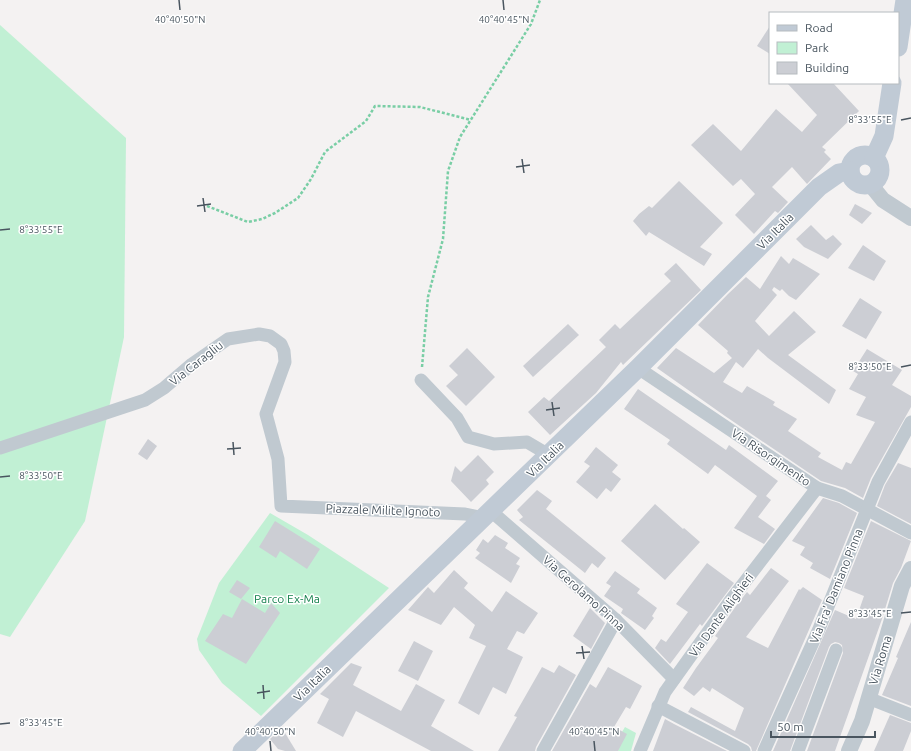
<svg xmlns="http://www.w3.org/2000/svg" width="911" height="751" viewBox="0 0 911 751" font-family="Ubuntu,sans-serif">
<rect width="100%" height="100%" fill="#f4f2f2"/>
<g fill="#c1f0d4">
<path d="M0,25L126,138L124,337L85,521L10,637L0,634Z"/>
<path d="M270,513L308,535L389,588L261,716L222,683L199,650L197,639L219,583Z"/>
<path d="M625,727L636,733L631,751H618L622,732Z"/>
</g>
<g fill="#ccced4">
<path d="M770,26V54L757,46Z"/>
<path d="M787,83H833L859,111L822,147L826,150L824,152L831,159L807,184L792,167L772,187L788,202L778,213L775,211L754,234L735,215L755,194L741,179L733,186L691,145L713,124L741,151L776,109L802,132L817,115Z"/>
<path d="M679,181L723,223L700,247L712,254L704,266L649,232L646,236L633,221L639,214L649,206L652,208Z"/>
<path d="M855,204L872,213L862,224L849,215Z"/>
<path d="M811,225L826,240L833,235L842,244L828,259L804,247L796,239Z"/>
<path d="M863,245L886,261L874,281L848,268Z"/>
<path d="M781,256L789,264L793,258L820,274L796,300L789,296L782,289L780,291L774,287L772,290L777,295L755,321L769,336L794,311L816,332L788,355L836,390L829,404L768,358L758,349L743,368L736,362L723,382L742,393L747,386L775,402L773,405L797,419L788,431L821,453L818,457L842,470L846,462L851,464L875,422L856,415L866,397L849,389L858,374L853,371L867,349L902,370L892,385L911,396V407L871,478L863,498L845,488L821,481L725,416L657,368L676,348L714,373L732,358L727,353L728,351L698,325L728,294L746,277L760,289Z"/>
<path d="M676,263L701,290L623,365L621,362L596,393L550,435L528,412L544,397L549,401L606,347L599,340L615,324L620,329L671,281L664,274Z"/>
<path d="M860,298L882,312L866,339L842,326Z"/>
<path d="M568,324L579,335L533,377L523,366Z"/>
<path d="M467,348L495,377L466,406L446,386L458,375L449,366Z"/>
<path d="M638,389L726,450L729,445L778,481L766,496L771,500L758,517L775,529L764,544L734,528L757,496L715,465L708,474L667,444L670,440L624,409Z"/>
<path d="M148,439L157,446L147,460L138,454Z"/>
<path d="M596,447L618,465L612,472L621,479L611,492L606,488L597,499L576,482L590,466L584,462Z"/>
<path d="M478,455L494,472L486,480L489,484L471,502L451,481L455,466L461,472Z"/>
<path d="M898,463L911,468V524L877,506L885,485Z"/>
<path d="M537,490L552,501L546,509L606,558L598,568L592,563L585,573L519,520L523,517L517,510Z"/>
<path d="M823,498L839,503L857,513L830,579L810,568L813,563L800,555L805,547L792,541Z"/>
<path d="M655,504L683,529L684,528L700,542L665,580L621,541Z"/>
<path d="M275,521L320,549L307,569L280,551L276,558L259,547Z"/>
<path d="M871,521L911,541L901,568L893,583L882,619L835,751H807L843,653L842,645L839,643L835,642L831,644L829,647L790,751H773L835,610L856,619L864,596L844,588Z"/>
<path d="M495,535L508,543L505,548L520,558L516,564L520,566L511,583L475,558L480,553L476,550L483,539L488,543Z"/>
<path d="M707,563L734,583L702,626L700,624L670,664L655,648L661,639L666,642L688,612L676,604Z"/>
<path d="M771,568L789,581L746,637L768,648L799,589L800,590L803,587L822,600L756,751H752L751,747L748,744L688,712L691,707L735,731L744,708L712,688L710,692L703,687L694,696L683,688L696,668L718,638L715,636L736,606L747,592L750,595Z"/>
<path d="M454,570L468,583L464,588L492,612L506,591L538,613L524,634L517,631L507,649L523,657L506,694L493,687L479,715L458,703L486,646L469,638L475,625L454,607L441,625L408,610L428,587L434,593Z"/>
<path d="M615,571L640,589L637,593L657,608L652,616L654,618L645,630L621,613L623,609L604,596L611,586L606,583Z"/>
<path d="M237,580L250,588L241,599L229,592Z"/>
<path d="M242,599L265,613L271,603L280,613L246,664L205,641L223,614L232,618Z"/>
<path d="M590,608L605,623L591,649L573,636Z"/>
<path d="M911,622V706L882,695L898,658L896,657Z"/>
<path d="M414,641L433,651L418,681L398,671Z"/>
<path d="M351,663L362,667L353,685L401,711L416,684L445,700L431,726L474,751H431L356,711L343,737L317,723L329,699L320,694Z"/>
<path d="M559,665L576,675L536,747L535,751H498L517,717L514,716L542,667L554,673Z"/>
<path d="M608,667L642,686L630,709L626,707L614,727L627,734L618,751H552L590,684L596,688Z"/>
<path d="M890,715L911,723V731L903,751H874Z"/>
<path d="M665,719L674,724L727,751H653Z"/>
<path d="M282,728L296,751H285L278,749L270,739Z"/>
</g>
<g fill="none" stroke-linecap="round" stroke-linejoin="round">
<g stroke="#79cea5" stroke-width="2.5" stroke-dasharray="3 2" stroke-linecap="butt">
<path d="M207,206L248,222L262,219L275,213L298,198L311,179L325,152L366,121L375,106L420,107L471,120"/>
<path d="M422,367L428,297L443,239L448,171L460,137L531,24L540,0"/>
</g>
<g stroke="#c0c9d0" stroke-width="13">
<path d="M638,368L817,488L842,496L911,533"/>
<path d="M421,380L457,418L468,437L494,444L527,442L549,455"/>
<path d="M0,448L145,400L164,388L192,364L228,339L259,334L270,336L281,344L284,351L285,362L266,414L278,459L281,506L465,514L484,518"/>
<path d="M491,511L616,620L674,679"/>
<path d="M868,698L911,715"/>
<path d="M658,706L744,751"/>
<path d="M543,751L616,620"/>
<path d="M640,751L665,692L730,601L817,488"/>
<path d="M764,751L819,629L878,482L911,422"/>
<path d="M798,751L836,650"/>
</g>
<g stroke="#c0c9d0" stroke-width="16">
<path d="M870,184L883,200L911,218"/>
<path d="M849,751L862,721L902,586L911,569"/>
</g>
<g stroke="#c0cad5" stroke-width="19">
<path d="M898,47L905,0"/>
<circle cx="865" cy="170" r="15"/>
<path d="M874,158L884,136L892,83"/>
<path d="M242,751L638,368L819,187L839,173L850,171"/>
</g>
</g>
<path fill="none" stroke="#49555f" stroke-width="1.5" d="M179,0L180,10M503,0L504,10M901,120L911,118M522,159L524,173M516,167L530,165M203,198L205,212M197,206L211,204M0,230L10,229M901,367L911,365M552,402L554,416M546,410L560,408M233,442L234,455M227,449L241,448M0,477L10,476M901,613L911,612M582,646L584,659M576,653L590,652M263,685L264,699M257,693L270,691M0,724L10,723M270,741L271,751M594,741L595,751"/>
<g text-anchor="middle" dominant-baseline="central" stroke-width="3" stroke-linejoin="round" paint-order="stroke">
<g font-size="12" fill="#49555f" stroke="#fff">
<text transform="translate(775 231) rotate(-45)">Via Italia</text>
<text transform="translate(196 363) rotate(-38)">Via Caragliu</text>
<text transform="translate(771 457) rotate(34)">Via Risorgimento</text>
<text transform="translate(545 459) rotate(-44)">Via Italia</text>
<text transform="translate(383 510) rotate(2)">Piazzale Milite Ignoto</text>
<text transform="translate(836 586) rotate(-68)">Via Fra' Damiano Pinna</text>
<text transform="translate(584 593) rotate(42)">Via Gerolamo Pinna</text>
<text transform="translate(721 615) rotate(-54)">Via Dante Alighieri</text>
<text transform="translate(880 660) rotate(-73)">Via Roma</text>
<text transform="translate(312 683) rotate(-44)">Via Italia</text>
</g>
<g font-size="12" fill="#18834f" stroke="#fff">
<text x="287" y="598">Parco Ex-Ma</text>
</g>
</g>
<g font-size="10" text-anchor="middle" fill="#49555f" stroke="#fff" stroke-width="3" stroke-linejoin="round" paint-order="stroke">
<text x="180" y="23">40°40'50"N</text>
<text x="504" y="23">40°40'45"N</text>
<text x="870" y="123">8°33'55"E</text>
<text x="41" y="233">8°33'55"E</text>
<text x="870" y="370">8°33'50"E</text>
<text x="41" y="479">8°33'50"E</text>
<text x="870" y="617">8°33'45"E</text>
<text x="41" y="726">8°33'45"E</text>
<text x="270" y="735">40°40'50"N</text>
<text x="594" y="735">40°40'45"N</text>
</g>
<rect x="769" y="12" width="130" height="72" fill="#ffffff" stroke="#b6bbbf"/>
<rect x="777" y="25" width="20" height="6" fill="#c0cad5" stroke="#b6bbbf"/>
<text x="805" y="32" font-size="12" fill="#49555f">Road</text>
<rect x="777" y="42" width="20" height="12" fill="#c1f0d4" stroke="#b6bbbf"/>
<text x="805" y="52" font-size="12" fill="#49555f">Park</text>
<rect x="777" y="62" width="20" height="12" fill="#ccced4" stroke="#b6bbbf"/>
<text x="805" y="72" font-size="12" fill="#49555f">Building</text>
<path d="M771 731v6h104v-6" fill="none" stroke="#49555f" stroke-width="2"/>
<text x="777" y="731" font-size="12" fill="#49555f" stroke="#ffffff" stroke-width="3" paint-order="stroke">50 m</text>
</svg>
